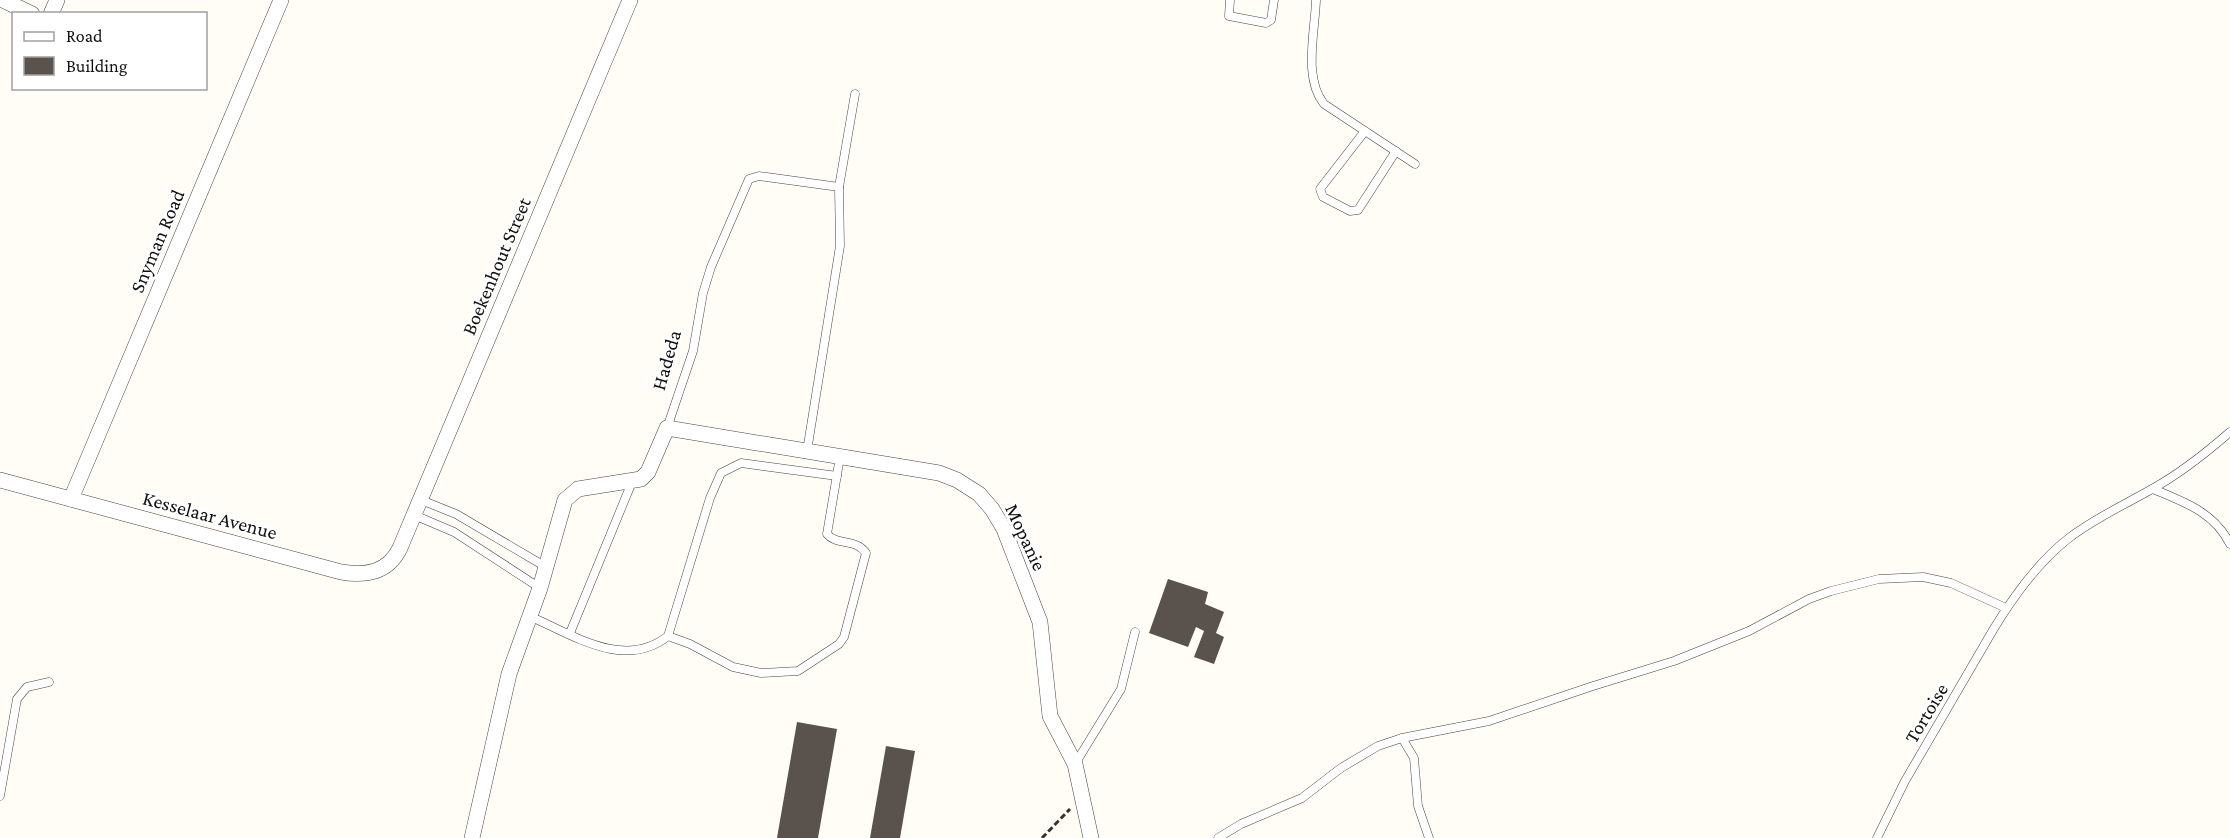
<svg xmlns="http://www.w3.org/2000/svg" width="2230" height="838" viewBox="0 0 2230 838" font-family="'Crimson Pro',serif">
<rect width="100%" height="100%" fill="#fffdf5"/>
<g fill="#5a524d">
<path d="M1168,579L1208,592L1205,604L1224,612L1216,633L1224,637L1214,664L1194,657L1204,631L1196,627L1188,647L1149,633Z"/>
<path d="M797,722L837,729L818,838H777Z"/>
<path d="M886,746L915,751L900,838H870Z"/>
</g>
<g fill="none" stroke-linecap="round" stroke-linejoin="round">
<defs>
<g id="service">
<path d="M1230,0L1229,16L1266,23L1271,20L1274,0"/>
<path d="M1316,0C1315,32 1303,78 1324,104L1415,164"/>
<path d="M1365,131L1320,189L1323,197L1350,211L1358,210L1396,151"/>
<path d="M839,187L855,94"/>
<path d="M667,428L693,351L703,293L711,267L749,179L759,176L839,187L840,246L807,451"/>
<path d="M2153,489C2184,502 2214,512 2230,544"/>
<path d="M421,500L456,514L546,567"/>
<path d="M414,515L454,532L540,588"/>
<path d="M529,616C572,634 624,671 668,636L710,498L721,473L741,463L837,476"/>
<path d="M570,633L632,482"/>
<path d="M668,636L690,644L733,667L761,673L798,671L839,644L844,637L866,553C856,538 837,546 827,534L840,457"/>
<path d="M1402,738L1414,758L1418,806L1429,838"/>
<path d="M1075,764L1121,689L1135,632"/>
<path d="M0,796L17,699L27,687L49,682"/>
<path d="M1218,838L1241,824L1302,798L1341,768L1378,746L1402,738L1489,721L1593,686L1674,661L1749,631L1809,599L1831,591L1879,579L1923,577L1951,583L2006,608"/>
<path d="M1877,838L1905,781L1993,630C2013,597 2038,562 2069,538C2095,518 2124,505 2152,489C2181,473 2206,453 2230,432"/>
</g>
<g id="minor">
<path d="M3,0L32,14"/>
<path d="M51,14L57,0"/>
<path d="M0,480L341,572C366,576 388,573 400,548L630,0"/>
<path d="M71,499L281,0"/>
<path d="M472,838L509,674L540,588L565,500L578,489L641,479L648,472L667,428L939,473L957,480L979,494L992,509L1004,529L1040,622L1050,716L1075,764L1091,838"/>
</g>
</defs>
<use href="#service" stroke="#444" stroke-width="9"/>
<use href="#minor" stroke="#444" stroke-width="16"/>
<path stroke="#333" stroke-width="3" stroke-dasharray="6 3" stroke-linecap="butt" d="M1042,838L1070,809"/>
<use href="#service" stroke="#fff" stroke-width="8"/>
<use href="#minor" stroke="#fff" stroke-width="15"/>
</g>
<g text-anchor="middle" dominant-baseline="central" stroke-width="6" stroke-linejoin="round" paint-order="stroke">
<g font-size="20" fill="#111" stroke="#fff">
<text transform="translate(157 241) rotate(-67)">Snyman Road</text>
<text transform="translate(496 266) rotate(-67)">Boekenhout Street</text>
<text transform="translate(666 360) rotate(-74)">Hadeda</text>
<text transform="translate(210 515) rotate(15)">Kesselaar Avenue</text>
<text transform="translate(1026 537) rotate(65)">Mopanie</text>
<text transform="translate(1926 713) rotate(-59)">Tortoise</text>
</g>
</g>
<rect x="12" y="12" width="195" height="78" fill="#ffffff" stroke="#a0a0a0" stroke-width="1.5"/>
<rect x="24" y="32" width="30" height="9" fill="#ffffff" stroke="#a0a0a0" stroke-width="1.5"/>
<text x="66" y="42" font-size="18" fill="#111111">Road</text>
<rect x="24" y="57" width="30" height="18" fill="#5a524d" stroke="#a0a0a0" stroke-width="1.5"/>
<text x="66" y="72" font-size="18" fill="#111111">Building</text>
</svg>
